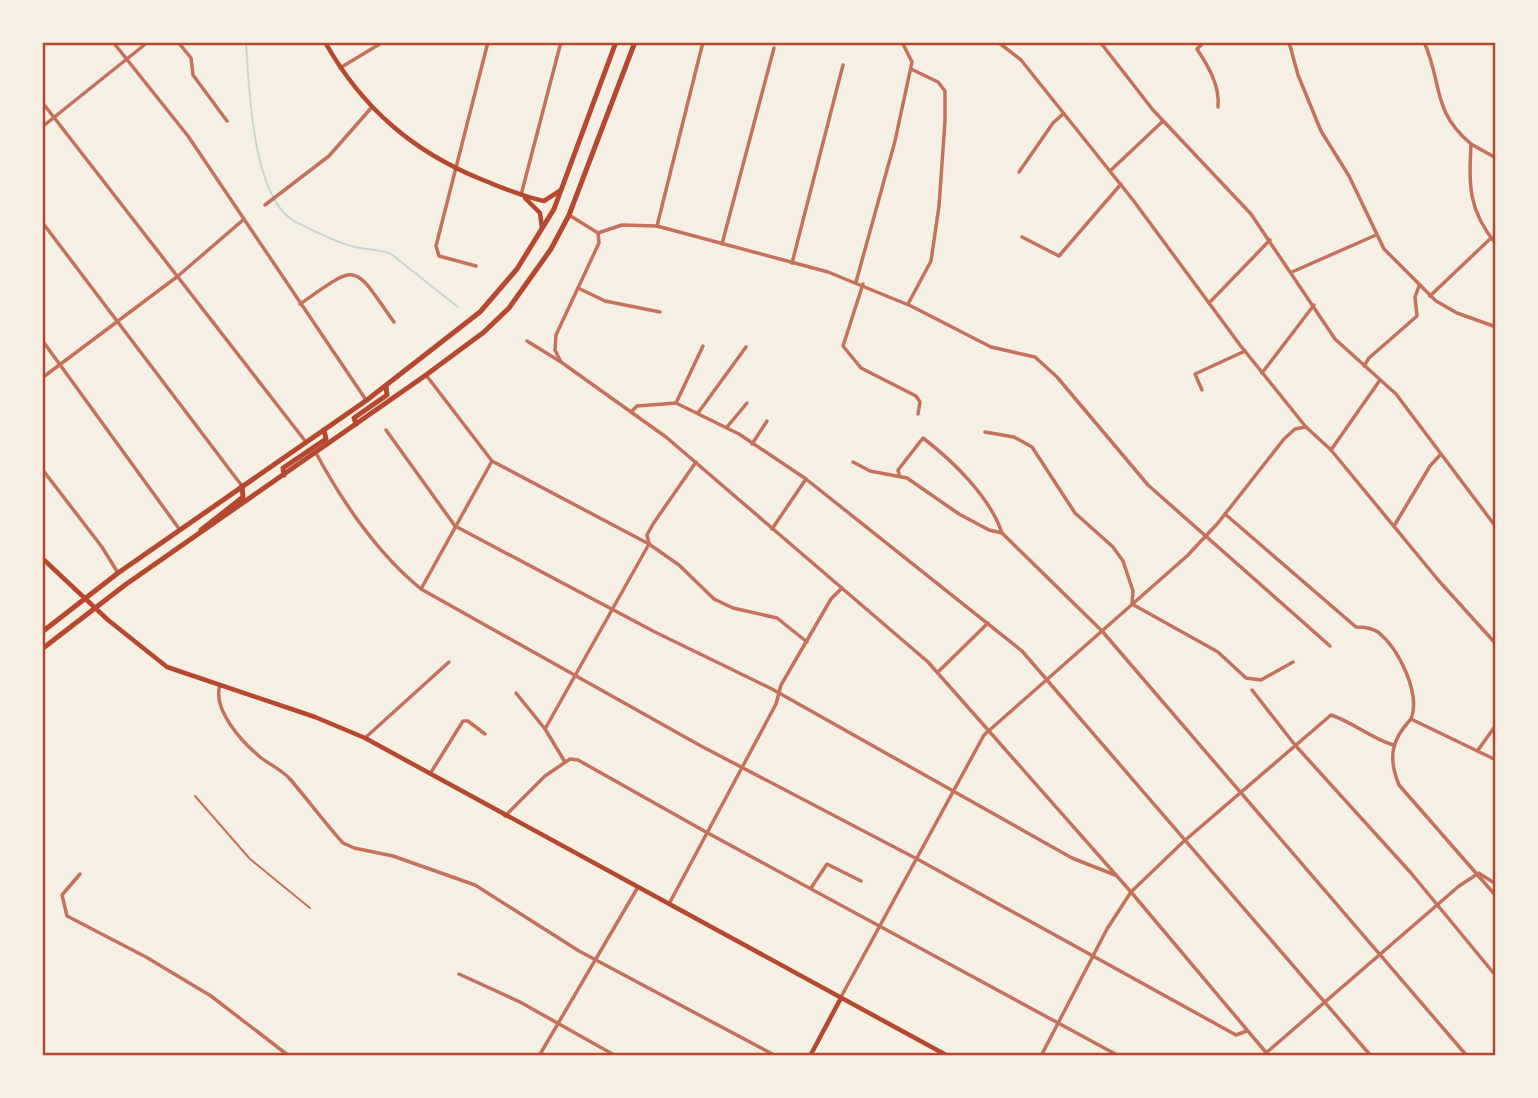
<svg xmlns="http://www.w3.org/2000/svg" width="1538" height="1098" viewBox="0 0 1538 1098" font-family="'Source Sans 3',sans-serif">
<rect width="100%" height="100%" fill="#f6efe4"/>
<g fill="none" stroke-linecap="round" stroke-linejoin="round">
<path stroke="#c9d6d2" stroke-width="2" d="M246,42C249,86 252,201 296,222C314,231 336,243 355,247C368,250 379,249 391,254L458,307"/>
<path stroke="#c5725c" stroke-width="2" d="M195,796L250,859L310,908"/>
<g stroke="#c5725c" stroke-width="3.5">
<path d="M113,42L188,136L366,400"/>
<path d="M178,42L191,58L193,75L227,121"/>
<path d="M998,42L1021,60L1133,200L1240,345L1306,427L1331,450L1439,581L1496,644"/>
<path d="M1100,42L1153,110L1251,214L1335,339L1396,394L1496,527"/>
<path d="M1204,42L1197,49C1208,66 1220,85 1218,107"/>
<path d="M1289,42L1298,75L1321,131L1349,176L1384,249L1436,301L1457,313L1496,327"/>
<path d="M1424,42C1443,84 1431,110 1471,144C1469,186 1468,210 1496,244"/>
<path d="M340,68L383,42"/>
<path d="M42,102L306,442"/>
<path d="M42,127L148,42"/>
<path d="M1471,144L1496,158"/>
<path d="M1110,171L1163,121"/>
<path d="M1019,172L1053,123L1063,114"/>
<path d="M521,195L561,42"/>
<path d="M265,205L329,156L372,107"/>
<path d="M42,222L242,486"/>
<path d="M657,226L703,42"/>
<path d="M598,233L622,225L657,226L828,272L911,306L991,347L1035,357L1057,377L1148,485L1330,646"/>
<path d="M1022,237L1059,256L1121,184"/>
<path d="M722,244L774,48"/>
<path d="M792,263L843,65"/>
<path d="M476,266L439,256L436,246L488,42"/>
<path d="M1292,272L1376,235"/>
<path d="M856,282L895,141L912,62L902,42"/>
<path d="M863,284L843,346L861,368L916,396L920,402L918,414"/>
<path d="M578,288L605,301L660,312"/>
<path d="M1430,296L1491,238"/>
<path d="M1209,303L1270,240"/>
<path d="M300,304C360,262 352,263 394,322"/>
<path d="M908,304L931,261L939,206L945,121V91L938,82L911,69"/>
<path d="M42,340L180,530"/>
<path d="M527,341L561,362"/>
<path d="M1364,366L1369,358L1417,316L1415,297L1419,286"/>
<path d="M1262,373L1314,305"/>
<path d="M426,375L492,461L649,544L679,565L714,599L733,608L777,618L807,642"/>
<path d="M42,378L178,276L243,220"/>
<path d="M1202,390L1195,374L1245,351"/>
<path d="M676,403L703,346"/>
<path d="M632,411L637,406L676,403L739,434L806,479L1022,651L1371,1056"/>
<path d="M698,413L746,347"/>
<path d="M727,427L747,403"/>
<path d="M386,430L455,526L655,632L772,689L1072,858L1115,875"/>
<path d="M985,432L1014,437L1032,447L1075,513L1113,547L1123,561L1133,591L1132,604L1218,652L1246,678L1261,680L1293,662"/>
<path d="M752,444L767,421"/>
<path d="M1331,450L1380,380"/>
<path d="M316,453C343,503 377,553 421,589L701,746L919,860L1236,1035L1247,1031"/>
<path d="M853,462L870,471L907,478L959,514L989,530L1002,533"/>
<path d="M42,469L102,547L118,573"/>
<path d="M899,474L898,470L923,438C953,461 990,497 1002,533L1102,631L1467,1056"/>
<path d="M1225,514L1356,627C1363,627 1372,628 1378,632C1399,649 1421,694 1411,719L1496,760"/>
<path d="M1394,526L1430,466L1440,455"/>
<path d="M772,529L806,479"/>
<path d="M421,589L492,461"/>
<path d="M938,672L988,623"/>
<path d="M220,685C212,709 241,741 260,757C270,765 281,769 290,779C308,800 324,822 343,843L354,848L393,856L475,885L579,951L776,1056"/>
<path d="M1252,690L1295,745L1411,873L1496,976"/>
<path d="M516,693L545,729"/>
<path d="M1411,719C1391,740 1388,758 1399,785L1496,896"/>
<path d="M365,738L449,662"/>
<path d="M1478,750L1496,725"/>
<path d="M565,762L545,729L649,544L647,535L653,524L696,462"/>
<path d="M430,774L463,721H468L485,734"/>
<path d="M505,816L545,776L570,759L578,760L706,832L1119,1056"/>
<path d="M80,874L62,895L67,916L146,957L211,996L289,1056"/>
<path d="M1480,874L1496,884"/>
<path d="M811,888L827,864L861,881"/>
<path d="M669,904L776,704L781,685L831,599L842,588"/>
<path d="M459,974L520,1002L616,1056"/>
<path d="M1266,1053L1459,886L1479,873"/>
<path d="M539,1056L638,887"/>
<path d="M1041,1056L1107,929L1131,892L1183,842L1331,715C1353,722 1370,738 1393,745"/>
</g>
<g stroke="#c5725c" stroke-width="3.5">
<path d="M569,215L598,233L599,243L556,335L555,350L561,362L666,437L928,662L1131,892L1269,1056"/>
<path d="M841,997L984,735L1187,556L1218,523L1284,439L1295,429L1306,427"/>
</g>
<g stroke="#b5482f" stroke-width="4.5">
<path d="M325,42C362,108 413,152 483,180C503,188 523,197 544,201L561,190"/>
<path d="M525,198L540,213L542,228"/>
<path d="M42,558L108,620L167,667L315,717L365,738L948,1056"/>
<path d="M810,1056L841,998"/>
</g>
<g stroke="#b5482f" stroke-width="5">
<path d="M356,424L354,418L387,395L386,386"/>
<path d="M284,475L283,468L326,439L324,430"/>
<path d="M201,530L243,497L242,486"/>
<path d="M42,632L118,573L367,400L480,312L517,269L554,209L616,42"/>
<path d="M42,649L125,585L426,375L484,332L509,308L551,249L569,215L635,42"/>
</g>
</g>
<rect width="1538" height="1098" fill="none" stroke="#f6efe4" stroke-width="88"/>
<rect x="44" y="44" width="1450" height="1010" fill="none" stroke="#b5482f" stroke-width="2.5"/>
</svg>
